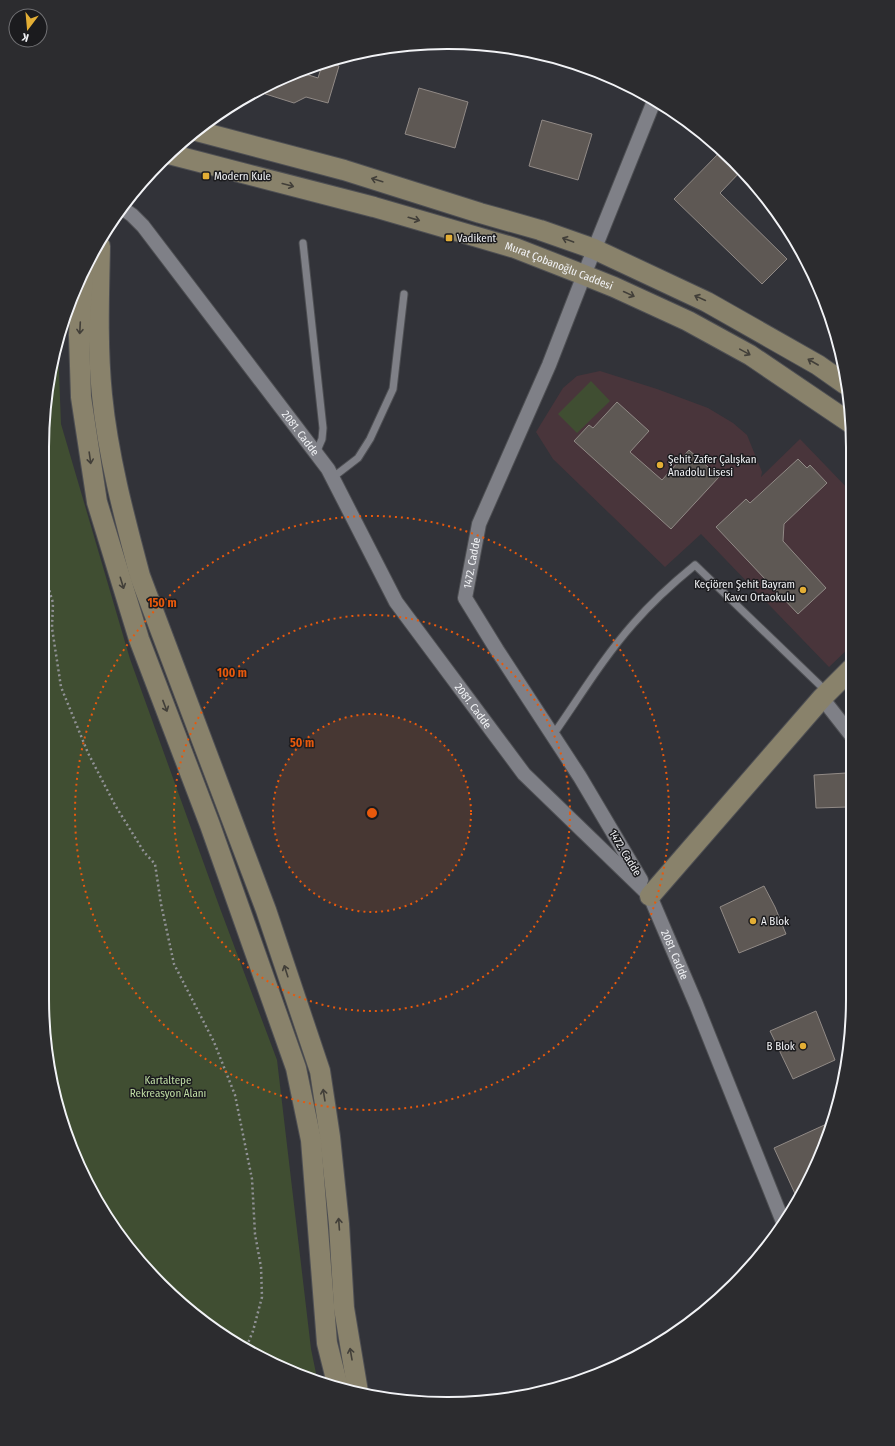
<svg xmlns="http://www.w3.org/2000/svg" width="895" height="1446" viewBox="0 0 895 1446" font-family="'Fira Sans Condensed',sans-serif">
<rect width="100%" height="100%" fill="#323339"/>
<path fill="#49353b" d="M600,371L657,389L708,408L733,423L747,435L762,472L761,477L800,439L852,493L851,646L829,667L701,534L665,567L553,459L536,432L563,388L577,376Z"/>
<g fill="#404e32">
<path d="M58,347L61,424L130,659L221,911L277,1060L311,1349L318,1383L268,1362L201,1320L126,1245L84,1178L63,1129L46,1052L45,395Z"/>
<path d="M591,381L610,401L577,433L558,414Z"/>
</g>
<g fill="#5e5854" stroke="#918a86">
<path d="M326,61L339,66L328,103L306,97L294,103L256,91L299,72L318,78L323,62Z"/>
<path d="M419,88L468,102L455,148L405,134Z"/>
<path d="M542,120L592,134L578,180L529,166Z"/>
<path d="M721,151L742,170L720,193L787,259L762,284L674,199Z"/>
<path d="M617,402L649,431L630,452L662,480L689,450L719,477L671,529L574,441L589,425L593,428Z"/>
<path d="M798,459L807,468L810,465L827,483L784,524L783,541L826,588L798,614L716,527L746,499L750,503Z"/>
<path d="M846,773L848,807L816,808L814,775Z"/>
<path d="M764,886L775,907L786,934L739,953L720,907Z"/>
<path d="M816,1011L835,1060L793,1079L770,1031Z"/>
<path d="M831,1122L822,1153L797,1198L774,1148Z"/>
</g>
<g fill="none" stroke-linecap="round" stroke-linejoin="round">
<defs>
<g id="lane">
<path d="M303,243L323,428L322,439L316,453"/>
<path d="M332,478L358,458L370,439L393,389L404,294"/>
<path d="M553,735C579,698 603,658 633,624C652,602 673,583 695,565L827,692"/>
</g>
<g id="street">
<path id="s1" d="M122,208L132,215L143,226L328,469L396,602L524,774L650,896L696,1004L783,1222"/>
<path d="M822,698L851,735"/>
<path id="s2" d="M641,880L580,777L497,650L465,598L479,524L549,365L584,275L654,101"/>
</g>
<g id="secondary">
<path d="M197,131L344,170L480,213L540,230L594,249L707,302L818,365L845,384"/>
<path id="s3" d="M169,154L374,207L460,232L515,248L584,275L614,287L688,321L750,355L852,424"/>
<path d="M100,246C99,295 97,345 102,395C108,456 124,516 140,576L266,910L320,1071L330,1137L339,1224L344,1308L358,1392"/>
<path d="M83,276L79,335L81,397L97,502L139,639L210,825L296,1068L311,1140L327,1343L338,1387"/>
<path d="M650,896L822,698L851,669"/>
</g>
</defs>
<use href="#lane" stroke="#4e4f53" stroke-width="9"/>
<use href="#street" stroke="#4e4f53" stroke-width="16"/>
<use href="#secondary" stroke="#4e4f53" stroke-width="22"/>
<path stroke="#919296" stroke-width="2.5" stroke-dasharray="2 3" stroke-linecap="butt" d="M45,576L53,603L52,628L61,687L88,753L115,805L144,852L155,864L161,904L174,964L214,1042L235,1095L252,1179L255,1234L261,1267L262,1297L253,1331L246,1348"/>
<use href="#lane" stroke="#7f8087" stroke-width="7"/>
<use href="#street" stroke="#7f8087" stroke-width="14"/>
<use href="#secondary" stroke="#89826b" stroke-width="20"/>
</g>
<defs><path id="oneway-shaft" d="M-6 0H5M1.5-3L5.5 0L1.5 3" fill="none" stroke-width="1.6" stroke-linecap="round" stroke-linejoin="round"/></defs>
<g stroke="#423f39">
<use href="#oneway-shaft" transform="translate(377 180) rotate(-163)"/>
<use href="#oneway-shaft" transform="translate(288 185) rotate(15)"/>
<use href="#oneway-shaft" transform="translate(414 219) rotate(16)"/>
<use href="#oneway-shaft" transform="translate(568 240) rotate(-160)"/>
<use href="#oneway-shaft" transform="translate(629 294) rotate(25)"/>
<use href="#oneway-shaft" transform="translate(700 298) rotate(-155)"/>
<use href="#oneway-shaft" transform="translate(80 328) rotate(93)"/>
<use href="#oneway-shaft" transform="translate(745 352) rotate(29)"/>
<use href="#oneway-shaft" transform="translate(813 362) rotate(-150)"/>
<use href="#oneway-shaft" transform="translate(90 458) rotate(82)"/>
<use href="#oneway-shaft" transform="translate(122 583) rotate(73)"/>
<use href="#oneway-shaft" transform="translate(165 706) rotate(69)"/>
<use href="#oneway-shaft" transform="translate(286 971) rotate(-108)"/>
<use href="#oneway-shaft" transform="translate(324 1095) rotate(-99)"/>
<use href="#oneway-shaft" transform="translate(339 1224) rotate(-94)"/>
<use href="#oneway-shaft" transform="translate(351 1354) rotate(-100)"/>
</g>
<circle cx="372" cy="813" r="99" fill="#e8590c" fill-opacity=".12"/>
<g fill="none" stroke="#e8590c" stroke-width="2" stroke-dasharray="2 4">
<circle cx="372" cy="813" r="99"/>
<circle cx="372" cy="813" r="198"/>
<circle cx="372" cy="813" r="297"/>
</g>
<g fill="#e3ae35" stroke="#1b1b1e" stroke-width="1.5">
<rect x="202" y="172" width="8" height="8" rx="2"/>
<rect x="445" y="234" width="8" height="8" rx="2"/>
<circle cx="660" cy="465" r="4"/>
<circle cx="803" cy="590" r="4"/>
<circle cx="753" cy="921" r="4"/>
<circle cx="803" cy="1046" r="4"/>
</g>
<g text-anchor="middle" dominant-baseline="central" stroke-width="3" stroke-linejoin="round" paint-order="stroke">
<g font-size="11" fill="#f2f3f6" stroke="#1b1b1e" text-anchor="start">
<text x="214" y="176">Modern Kule</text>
<text x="457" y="238">Vadikent</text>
<text x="668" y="459">Şehit Zafer Çalışkan<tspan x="668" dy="13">Anadolu Lisesi</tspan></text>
<text x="795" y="584" text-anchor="end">Keçiören Şehit Bayram<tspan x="795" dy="13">Kavcı Ortaokulu</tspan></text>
<text x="761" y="921">A Blok</text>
<text x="795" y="1046" text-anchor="end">B Blok</text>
</g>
<g font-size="11" fill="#f2f3f6" stroke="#1b1b1e">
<text stroke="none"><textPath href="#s3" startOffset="406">Murat Çobanoğlu Caddesi</textPath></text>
<text stroke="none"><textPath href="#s1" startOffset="288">2081. Cadde</textPath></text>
<text stroke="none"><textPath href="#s2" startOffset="368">1472. Cadde</textPath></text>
<text stroke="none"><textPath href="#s1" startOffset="612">2081. Cadde</textPath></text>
<text transform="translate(625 853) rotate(59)">1472. Cadde</text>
<text stroke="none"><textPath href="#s1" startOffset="936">2081. Cadde</textPath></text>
</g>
<g font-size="11" fill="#c0dea5" stroke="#1b1b1e">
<text x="168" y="1080">Kartaltepe<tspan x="168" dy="13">Rekreasyon Alanı</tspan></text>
</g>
</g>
<path d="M0 0H895V1446H0ZM447 49H448A398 398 0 0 1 846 447V999A398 398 0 0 1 448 1397H447A398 398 0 0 1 49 999V447A398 398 0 0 1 447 49Z" fill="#2c2c2f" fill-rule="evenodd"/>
<path fill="none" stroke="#f2f3f6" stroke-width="2" d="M447 49H448A398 398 0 0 1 846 447V999A398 398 0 0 1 448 1397H447A398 398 0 0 1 49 999V447A398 398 0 0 1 447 49Z"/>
<circle cx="372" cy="813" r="6" fill="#e8590c" stroke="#1b1b1e" stroke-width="2"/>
<g font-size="12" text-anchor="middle" font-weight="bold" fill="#e8590c" stroke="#1b1b1e" stroke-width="3" stroke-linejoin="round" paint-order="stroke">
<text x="162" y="607">150 m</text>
<text x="232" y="677">100 m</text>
<text x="302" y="747">50 m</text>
</g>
<g transform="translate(28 28) rotate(196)"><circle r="19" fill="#1b1b1e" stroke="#717174"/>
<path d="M0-3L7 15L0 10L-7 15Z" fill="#e3ae35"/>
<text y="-6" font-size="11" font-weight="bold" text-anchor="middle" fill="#f2f3f6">K</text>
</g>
</svg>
